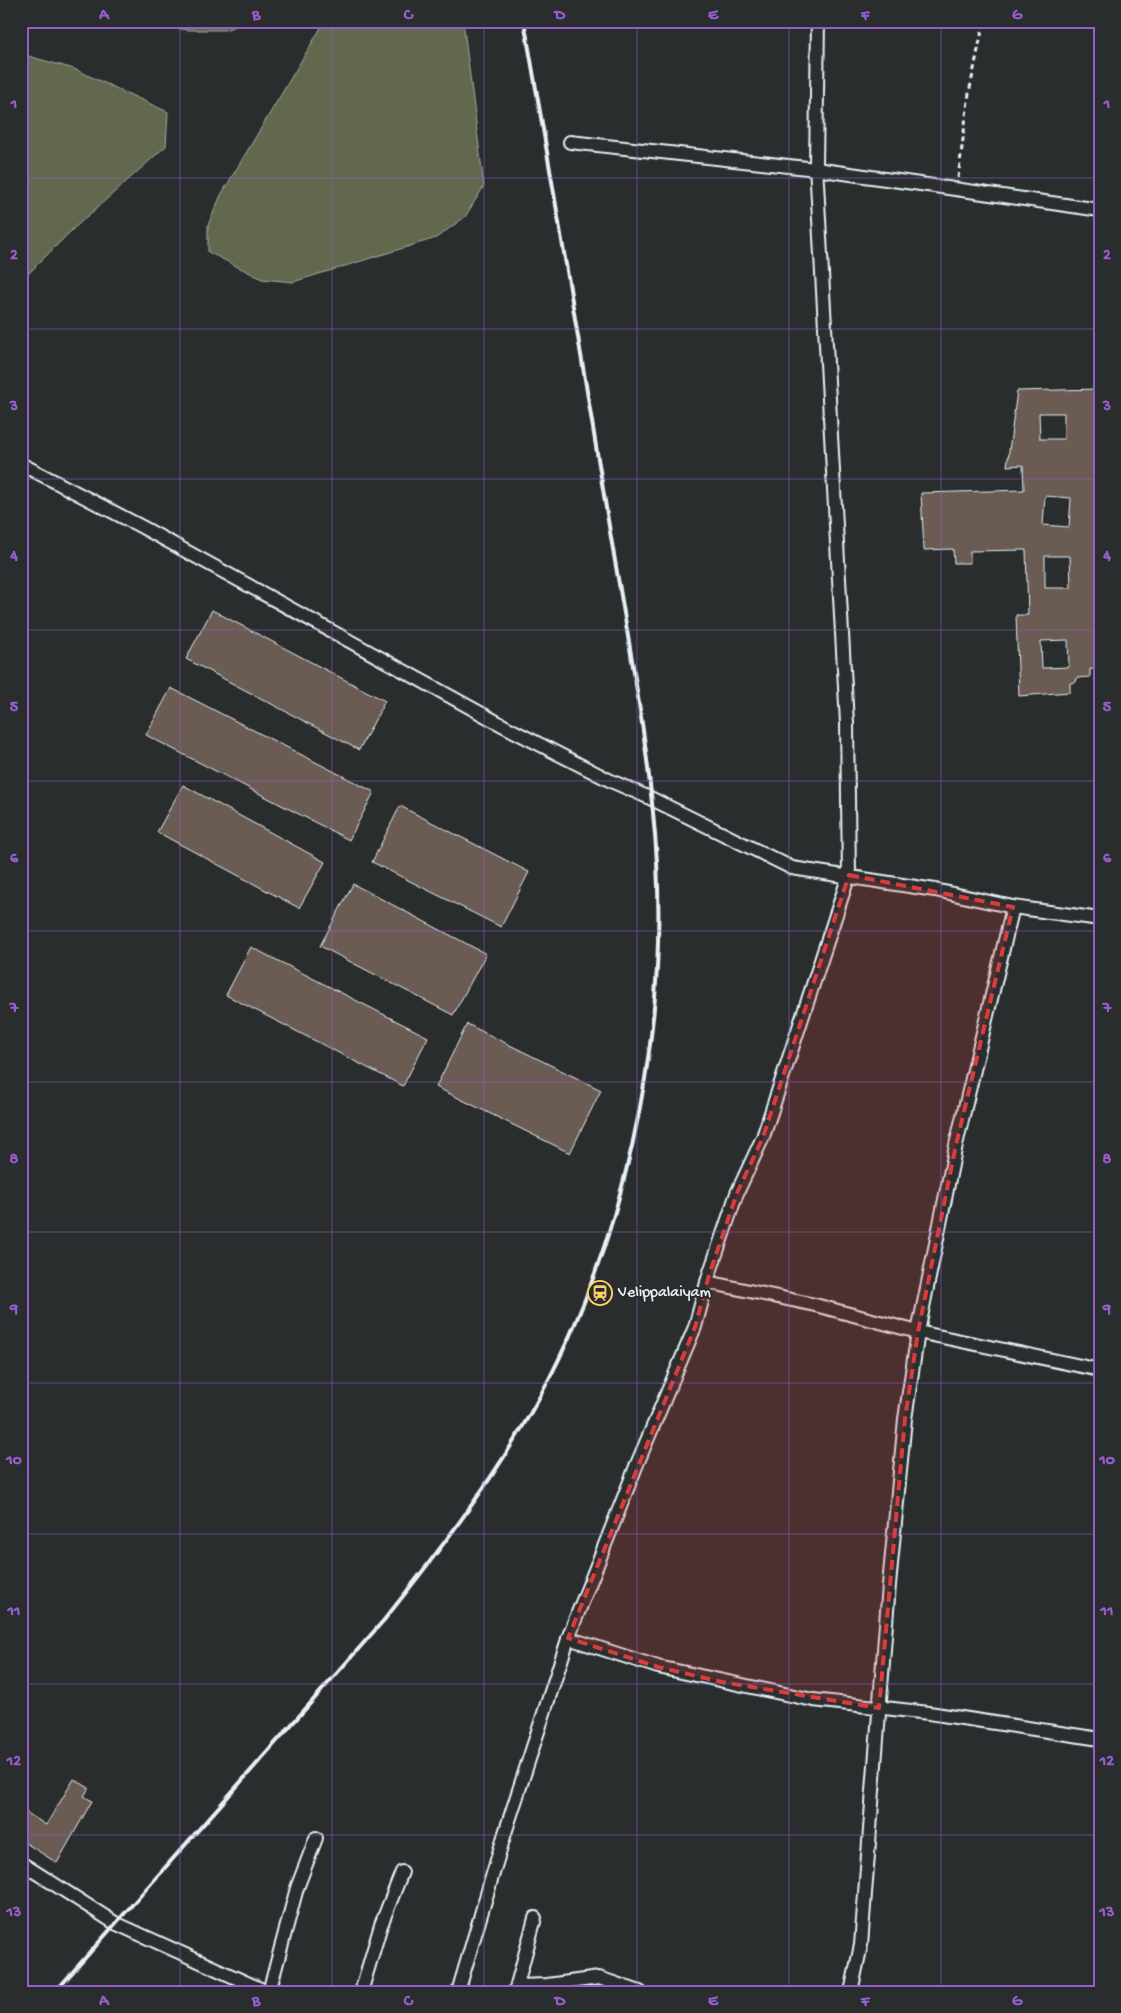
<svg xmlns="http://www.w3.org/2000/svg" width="1121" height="2013" viewBox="0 0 1121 2013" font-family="'Gochi Hand',sans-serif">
<rect width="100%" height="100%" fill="#2a2d2e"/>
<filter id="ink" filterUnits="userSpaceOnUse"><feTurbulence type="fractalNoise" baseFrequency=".02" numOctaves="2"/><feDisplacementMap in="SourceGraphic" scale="10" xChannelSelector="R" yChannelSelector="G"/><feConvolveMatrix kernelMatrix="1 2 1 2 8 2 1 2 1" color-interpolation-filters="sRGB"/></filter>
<g filter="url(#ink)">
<g fill="#62684e" stroke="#a5aca3">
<path d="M122,21H249L225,30H189Z"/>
<path d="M325,21H463L484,186L465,217L436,238L293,282L262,279L208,252V225L221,195Z"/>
<path d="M21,54L74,69L168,112L166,146L72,230L21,281Z"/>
</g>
<g fill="#6b5b52" stroke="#e8f1f8" fill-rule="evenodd">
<path d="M1100,389V523L1097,535L1100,556V670L1090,669V677L1077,678L1076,682L1070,683V692L1019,696L1016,615H1028L1026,550L970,551V563H954L953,549L924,550L921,493L1024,490L1023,465L1007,466L1017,391ZM1039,413H1064V439H1040ZM1045,496L1071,498L1069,527L1043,525ZM1045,556H1070L1071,588H1045ZM1068,640L1069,667L1042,668L1041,641Z"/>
<path d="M212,610L385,701L359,750L186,659Z"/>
<path d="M171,688L374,792L349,840L146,735Z"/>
<path d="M183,785L325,862L299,908L157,832Z"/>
<path d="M400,806L529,872L501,927L372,862Z"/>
<path d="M353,884L486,954L453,1015L320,946Z"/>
<path d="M251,947L428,1037L403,1086L226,995Z"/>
<path d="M467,1024L601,1090L570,1153L436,1087Z"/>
<path d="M74,1779L89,1788L84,1796L92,1801L57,1863L21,1840V1809L46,1825Z"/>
</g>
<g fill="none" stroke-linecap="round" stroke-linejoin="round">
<defs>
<g id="street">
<path d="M570,142L816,169L1100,210"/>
<path d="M21,464L142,527L504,726L611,781L650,798L792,868L935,890L1013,907L1100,919"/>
<path d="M707,1282L815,1305L918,1332L1100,1370"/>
<path d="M568,1638L658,1667L813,1700L929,1713L1100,1739"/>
<path d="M21,1863L115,1923L267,1992"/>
<path d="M517,1986L547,1985L599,1978L640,1992"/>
<path d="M269,1992L297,1888L316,1838"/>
<path d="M361,1992L381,1925L402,1872"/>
<path d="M458,1992L505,1833L570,1633L637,1464L695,1327L709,1275L737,1193L763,1137L849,875L847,723L816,165L818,21"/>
<path d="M515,1992L535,1918"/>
<path d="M851,1992L861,1945L889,1585L905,1419L918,1332L956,1145L1013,907"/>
</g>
</defs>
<use href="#street" stroke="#e8f1f8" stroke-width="16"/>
<path stroke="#e8f1f8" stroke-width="3" stroke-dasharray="5 4" stroke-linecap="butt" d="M958,178L969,93L984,21"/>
<use href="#street" stroke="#2a2d2e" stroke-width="12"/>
<path stroke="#e8f1f8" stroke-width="4" d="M55,1992L384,1620C437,1554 488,1487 530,1414C622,1254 667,1046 657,862C650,748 627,633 608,520C581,354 554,187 524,21"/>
</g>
</g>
<path fill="#d83c3d" fill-opacity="0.2" stroke="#d83c3d" stroke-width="4" stroke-dasharray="10 6" stroke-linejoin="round" d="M849,875L1013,907L956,1145L918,1332L905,1419L879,1708L722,1682L658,1667L568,1638L695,1327L709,1275L737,1193L763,1137Z"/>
<path fill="none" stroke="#965dcd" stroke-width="1" stroke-opacity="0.55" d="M180,21V1992M332,21V1992M484,21V1992M637,21V1992M789,21V1992M941,21V1992M21,178H1100M21,329H1100M21,479H1100M21,630H1100M21,781H1100M21,931H1100M21,1082H1100M21,1232H1100M21,1383H1100M21,1534H1100M21,1684H1100M21,1835H1100"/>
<defs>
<symbol id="station-ring" viewBox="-11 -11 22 22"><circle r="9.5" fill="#2a2d2e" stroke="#ffd166" stroke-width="1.5"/><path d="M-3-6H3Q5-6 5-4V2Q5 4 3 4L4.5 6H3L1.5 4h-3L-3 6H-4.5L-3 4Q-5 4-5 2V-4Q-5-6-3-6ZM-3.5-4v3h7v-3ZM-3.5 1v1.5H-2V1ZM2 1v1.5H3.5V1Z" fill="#ffd166"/></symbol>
</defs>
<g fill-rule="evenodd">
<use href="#station-ring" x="586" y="1279" width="28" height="28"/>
</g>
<g text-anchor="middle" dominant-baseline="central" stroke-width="4.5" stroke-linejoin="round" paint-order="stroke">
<g font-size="16" fill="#e8f1f8" stroke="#2a2d2e" text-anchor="start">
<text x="618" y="1293">Velippalaiyam</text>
</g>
</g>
<rect width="1121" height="2013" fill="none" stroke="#2a2d2e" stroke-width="55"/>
<rect x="28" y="28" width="1066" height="1958" fill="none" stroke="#965dcd" stroke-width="2"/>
<g font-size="16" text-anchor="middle" font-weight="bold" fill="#965dcd">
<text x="104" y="19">A</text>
<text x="256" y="19">B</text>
<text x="408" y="19">C</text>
<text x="560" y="19">D</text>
<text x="713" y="19">E</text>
<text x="865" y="19">F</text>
<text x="1017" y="19">G</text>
<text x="14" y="108">1</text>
<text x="1107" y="108">1</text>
<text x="14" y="259">2</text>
<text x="1107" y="259">2</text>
<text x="14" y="410">3</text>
<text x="1107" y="410">3</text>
<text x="14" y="560">4</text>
<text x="1107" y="560">4</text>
<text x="14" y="711">5</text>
<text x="1107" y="711">5</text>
<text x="14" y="862">6</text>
<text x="1107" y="862">6</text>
<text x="14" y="1012">7</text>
<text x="1107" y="1012">7</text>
<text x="14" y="1163">8</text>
<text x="1107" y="1163">8</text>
<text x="14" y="1313">9</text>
<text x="1107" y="1313">9</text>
<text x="14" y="1464">10</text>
<text x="1107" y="1464">10</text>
<text x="14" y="1615">11</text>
<text x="1107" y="1615">11</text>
<text x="14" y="1765">12</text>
<text x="1107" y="1765">12</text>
<text x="14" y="1916">13</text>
<text x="1107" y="1916">13</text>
<text x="104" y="2005">A</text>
<text x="256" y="2005">B</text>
<text x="408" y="2005">C</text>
<text x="560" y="2005">D</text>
<text x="713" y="2005">E</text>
<text x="865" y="2005">F</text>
<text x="1017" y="2005">G</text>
</g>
</svg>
